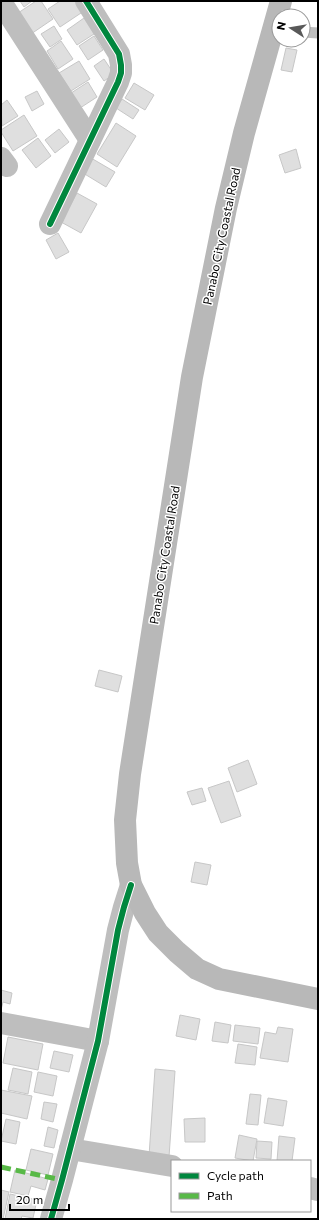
<svg xmlns="http://www.w3.org/2000/svg" width="319" height="1220" viewBox="0 0 319 1220" font-family="Commissioner,sans-serif">
<rect width="100%" height="100%" fill="#fff"/>
<g fill="#dfdfdf" stroke="#c7c7c7">
<path d="M20,1H32L24,7Z"/>
<path d="M36,1H41L53,19L31,34L18,13Z"/>
<path d="M60,1H77L84,11L60,27L48,9Z"/>
<path d="M84,18L94,34L77,45L67,30Z"/>
<path d="M54,26L62,39L50,47L41,34Z"/>
<path d="M94,36L103,50L88,60L79,46Z"/>
<path d="M61,41L73,59L58,69L47,51Z"/>
<path d="M286,48L297,50L292,72L281,70Z"/>
<path d="M104,59L114,74L104,81L94,66Z"/>
<path d="M79,61L90,79L71,91L59,73Z"/>
<path d="M88,82L97,97L77,110L68,95Z"/>
<path d="M134,83L154,95L145,110L125,98Z"/>
<path d="M37,91L44,104L32,111L25,97Z"/>
<path d="M122,99L139,110L133,119L116,108Z"/>
<path d="M7,100L18,116L2,126L1,105Z"/>
<path d="M24,115L37,136L13,151L1,132V130Z"/>
<path d="M116,123L136,136L117,167L97,154Z"/>
<path d="M59,129L69,142L55,153L45,140Z"/>
<path d="M38,138L51,156L36,168L22,150Z"/>
<path d="M296,149L301,168L285,173L279,155Z"/>
<path d="M91,158L115,172L106,187L83,173Z"/>
<path d="M77,193L97,204L81,233L61,222Z"/>
<path d="M58,233L69,252L56,259L46,240Z"/>
<path d="M99,670L122,676L118,692L95,686Z"/>
<path d="M248,760L257,784L237,792L228,768Z"/>
<path d="M229,781L241,816L221,823L208,788Z"/>
<path d="M202,788L206,801L192,805L187,792Z"/>
<path d="M195,862L211,865L207,885L191,882Z"/>
<path d="M1,990L12,993L10,1004L3,1002L1,1010Z"/>
<path d="M180,1015L200,1019L196,1040L176,1036Z"/>
<path d="M215,1022L231,1025L228,1043L212,1041Z"/>
<path d="M235,1025L260,1028L258,1044L233,1041Z"/>
<path d="M278,1027L293,1029L288,1062L260,1058L265,1032L276,1034Z"/>
<path d="M8,1037L43,1044L38,1070L3,1063Z"/>
<path d="M238,1044L257,1047L255,1065L235,1063Z"/>
<path d="M54,1051L73,1055L69,1072L50,1068Z"/>
<path d="M13,1068L32,1072L28,1094L8,1090Z"/>
<path d="M155,1069L175,1071L169,1157L149,1156Z"/>
<path d="M38,1072L57,1076L53,1096L34,1092Z"/>
<path d="M1,1090L32,1096L27,1119L1,1113Z"/>
<path d="M250,1094L261,1095L258,1125L246,1124Z"/>
<path d="M268,1098L287,1101L283,1126L264,1123Z"/>
<path d="M44,1102L57,1104L53,1122L41,1119Z"/>
<path d="M205,1118V1142H185L184,1119Z"/>
<path d="M6,1119L20,1122L16,1144L1,1141Z"/>
<path d="M48,1127L58,1130L54,1148L44,1146Z"/>
<path d="M239,1135L257,1139L253,1161L235,1158Z"/>
<path d="M279,1136L295,1138L292,1161H277Z"/>
<path d="M257,1141L272,1142L271,1159L256,1158Z"/>
<path d="M31,1149L53,1154L48,1175L26,1170Z"/>
<path d="M15,1170L48,1179L45,1190L31,1186L28,1196L10,1192Z"/>
<path d="M1,1190L9,1192L3,1219H1Z"/>
<path d="M10,1194L37,1200L33,1218L22,1216L21,1219H5Z"/>
</g>
<g fill="none" stroke-linecap="round" stroke-linejoin="round">
<path stroke="#bebebe" stroke-width="11" d="M303,32L318,33"/>
<g stroke="#bebebe" stroke-width="22">
<path d="M1,2L90,140"/>
<path d="M1,158L7,166"/>
<path d="M50,224L118,82L121,73V65L119,54L86,1"/>
<path d="M1,1023L98,1041"/>
<path d="M70,1149L172,1166"/>
<path d="M310,1188L318,1190"/>
</g>
<path stroke="#bebebe" stroke-width="22" d="M51,1219L62,1180L98,1041L118,930L124,907L131,885"/>
<path stroke="#b8b8b8" stroke-width="22" d="M281,1L244,133L226,208L192,377L130,774L125,820L127,863L131,885L145,913L158,933L177,952L197,969L219,979L318,999"/>
<path stroke="#58b947" stroke-width="5" stroke-dasharray="10 5" stroke-linecap="butt" d="M1,1167L62,1180"/>
<defs>
<g id="cycleway">
<path d="M50,224L118,82L121,73V65L119,54L86,1"/>
<path d="M51,1219L62,1180L98,1041L118,930L124,907L131,885"/>
</g>
</defs>
<use href="#cycleway" stroke="#fff" stroke-width="8"/>
<use href="#cycleway" stroke="#00873e" stroke-width="6"/>
</g>
<g text-anchor="middle" dominant-baseline="central" stroke-width="3" stroke-linejoin="round" paint-order="stroke">
<g font-size="12" fill="#000" stroke="#fff">
<text transform="translate(221 236) rotate(-78)">Panabo City Coastal Road</text>
<text transform="translate(164 555) rotate(-81)">Panabo City Coastal Road</text>
</g>
</g>
<rect width="319" height="1220" fill="none" stroke="#000000" stroke-width="4"/>
<rect x="171" y="1160" width="140" height="52" fill="#ffffff" stroke="#999999"/>
<rect x="179" y="1173" width="20" height="6" fill="#00873e" stroke="#999999"/>
<text x="207" y="1180" font-size="12" fill="#000000">Cycle path</text>
<rect x="179" y="1193" width="20" height="6" fill="#58b947" stroke="#999999"/>
<text x="207" y="1200" font-size="12" fill="#000000">Path</text>
<g transform="translate(291 28) rotate(282)"><circle r="19" fill="#ffffff" stroke="#999999"/>
<path d="M0-3L7 15L0 10L-7 15Z" fill="#595959"/>
<text y="-6" font-size="11" font-weight="bold" text-anchor="middle" fill="#000000">N</text>
</g>
<path d="M10 1204v6h59v-6" fill="none" stroke="#000000" stroke-width="2"/>
<text x="16" y="1204" font-size="12" fill="#000000" stroke="#ffffff" stroke-width="3" paint-order="stroke">20 m</text>
</svg>
